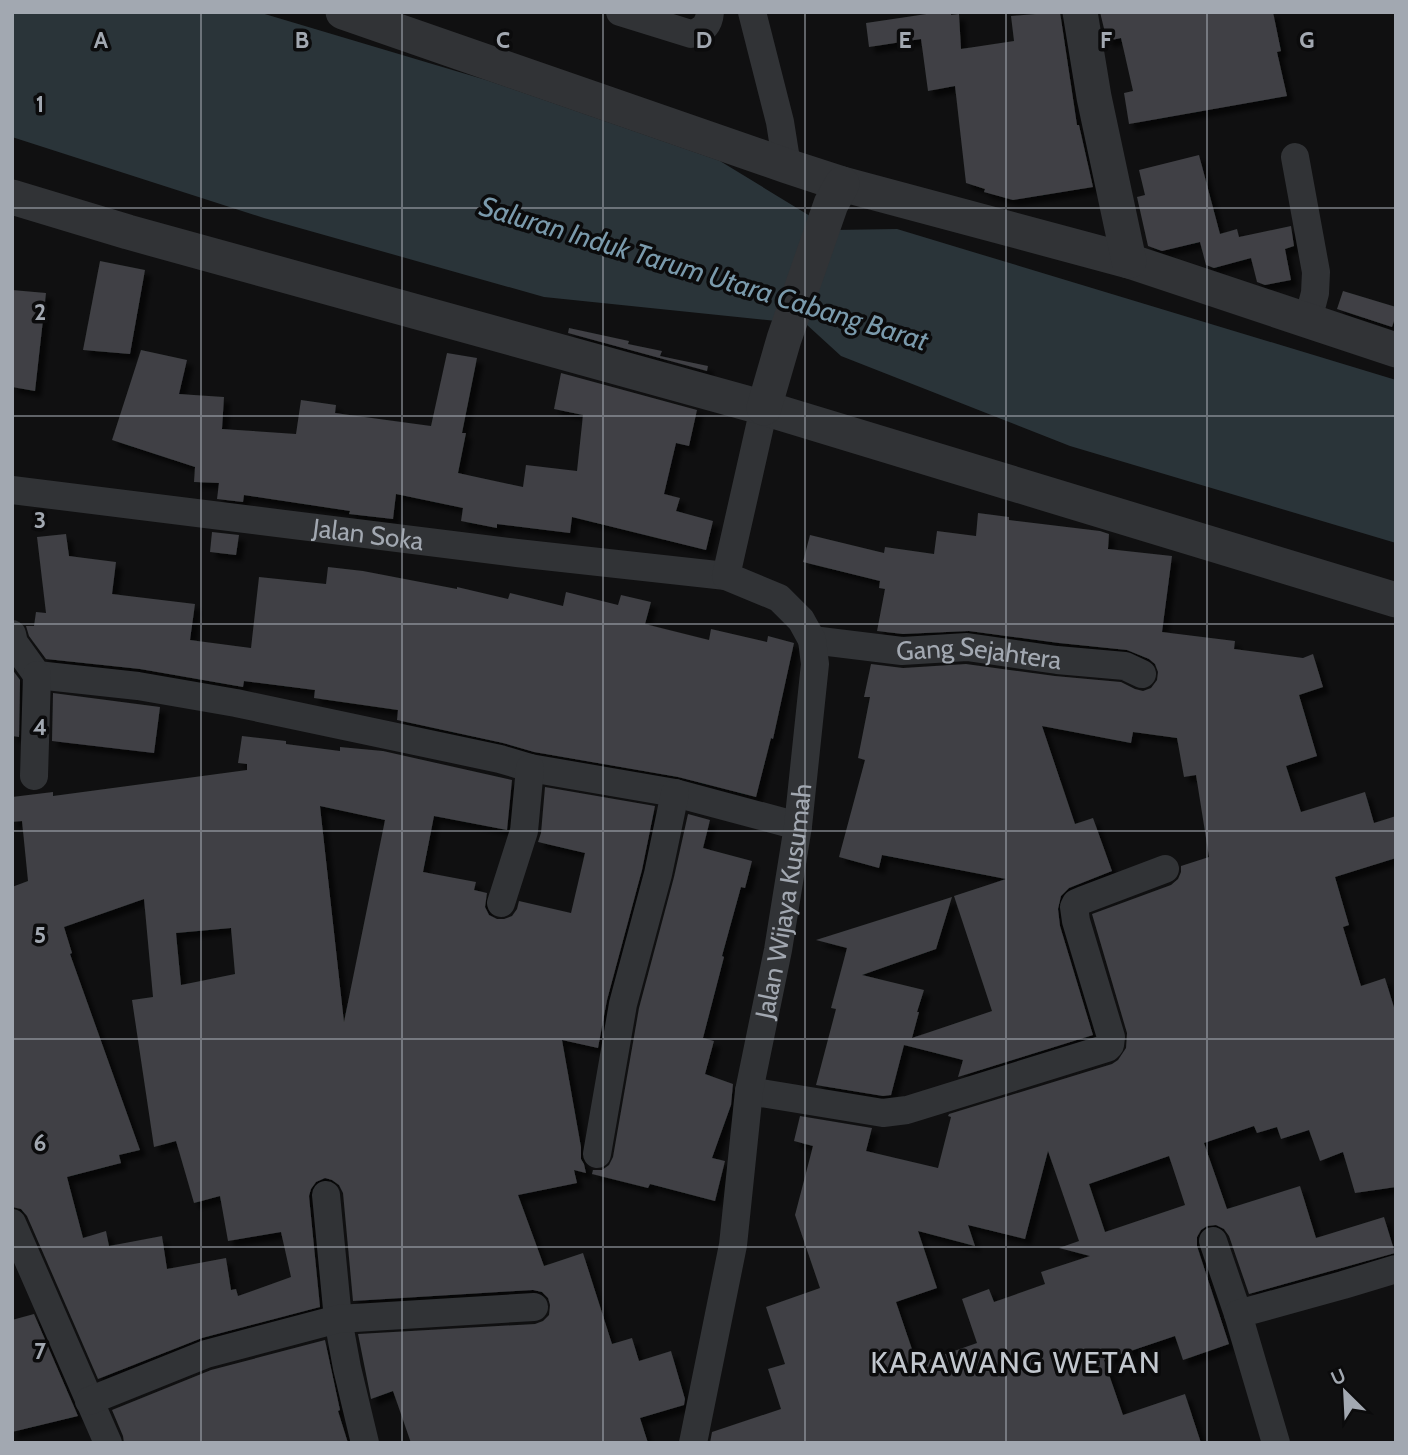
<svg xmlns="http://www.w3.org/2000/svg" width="1408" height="1455" viewBox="0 0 1408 1455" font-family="Cabin,sans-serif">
<defs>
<filter id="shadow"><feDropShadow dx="6" dy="6" stdDeviation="2" flood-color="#0009"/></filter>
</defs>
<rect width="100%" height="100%" fill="#101011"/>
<path fill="#2a3439" d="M12,12H258L486,80L720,161L833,230L897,229L1396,380V543L1070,446L841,356L806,324L544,297L264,218L12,137Z"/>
<g fill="#3f4044" fill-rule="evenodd" filter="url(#shadow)">
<path d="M940,12H951V15L959,14L961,49L1014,41L1011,16L1060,12L1077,125H1079L1093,187L1013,200L984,192L985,189L966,183L955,86L928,91L921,39L869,47L866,23Z"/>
<path d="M1100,12H1273L1281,51L1277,52L1287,96L1129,124L1124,93L1133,91L1121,38L1107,41Z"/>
<path d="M1199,155L1220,234L1237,229L1239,237L1291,226L1294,246L1285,249L1291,280L1265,285L1257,282L1251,258L1214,268L1206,265L1200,242L1162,251L1148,246L1137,197L1145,195L1139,170Z"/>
<path d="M100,261L145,270L130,354L83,350Z"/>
<path d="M12,290L46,293L35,391L12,387Z"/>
<path d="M1343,291L1396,307V315L1392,327L1337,309Z"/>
<path d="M569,328L629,341L628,344L662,351L660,356L708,366L707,371L568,333Z"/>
<path d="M141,350L187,360L179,394L224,397L222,429L296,434L301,400L336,405L335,413L431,426L447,353L477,358L462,433H466L458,473L523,487L526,465L577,471L583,415L554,409L561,373L697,410L689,446L676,443L664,494L680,498L676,511L713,521L706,550L572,517L570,533L497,524V528L461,521L463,508L396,494L393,519L349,514L350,511L244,495L243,502L217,499L219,483L194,482L195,467L112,440Z"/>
<path d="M978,513L1009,517V520L1100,531L1109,534L1108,549L1172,556L1162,632L1235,641L1234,649L1303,658L1313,654L1323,687L1299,695L1317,756L1286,766L1301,812L1365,792L1374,823L1396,816V858L1335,877L1349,925L1343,927L1361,986L1385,978L1396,1014V1187L1355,1193L1343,1152L1320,1161L1309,1130L1281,1139L1277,1127L1257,1133L1254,1126L1204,1143L1227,1209L1300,1186L1316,1238L1384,1217L1395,1253L1249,1294L1229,1236L1224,1229L1216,1225L1207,1226L1201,1230L1197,1237V1246L1229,1344L1183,1360L1175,1336L1104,1360L1123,1415L1185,1394L1201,1443H710L712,1432L781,1409L768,1369L785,1364L766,1307L820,1288L795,1215L813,1146L794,1141L800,1116L872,1128L866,1151L938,1168L951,1117L948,1116L949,1114L1112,1064L1118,1060L1126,1048L1127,1033L1092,914L1171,885L1178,879L1181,872V866L1209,857L1196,775L1184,777L1177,738L1133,732L1131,743L1042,726L1075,824L1093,818L1112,871L1069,888L1061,896L1058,909L1060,926L1093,1035L958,1077L963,1060L904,1045L891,1095L883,1096L816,1085L836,1009L831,1008L847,948L816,940L952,897L936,949L862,975L924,990L917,1012H919L912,1038L992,1011L954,896L1006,879L882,855L879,868L839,857L865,760L858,758L870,697H864L871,664L903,668L966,664L1055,676L1121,682L1135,689L1143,691L1151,688L1157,680L1158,672L1155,664L1149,659L1127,650L1059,643L969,631L903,634L877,631L885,589L879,588L880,581L803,562L810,535L884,553L885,547L934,554L937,531L976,536ZM1048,1151L1079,1241L1059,1248L1090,1256L1041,1272L1045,1284L994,1302L989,1289L962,1299L977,1343L917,1364L896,1302L937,1288L918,1231L975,1246L968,1225L1025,1239ZM1169,1156L1185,1205L1105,1232L1089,1184Z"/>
<path d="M212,532L239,535L236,555L210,552Z"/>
<path d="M66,534L69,556L116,562L112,594L195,604L190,640L251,648L259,577L326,584L328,567L363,571L457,589V587L508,599L510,593L563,606L566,592L618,605L621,595L651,602L645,624L709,640L711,629L767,642L768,636L794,643L773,739L771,738L756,797L678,777L534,752L503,743L397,720L398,710L314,698L315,690L244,681L243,687L140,669L46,659L29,636L26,626H34L36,612L46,613L37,537Z"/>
<path d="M12,669L20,680L19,737L12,736Z"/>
<path d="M53,693L160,707L154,753L52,741Z"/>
<path d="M242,736L286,741V744L340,751V747L383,751L512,780L507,830L434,816L423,872L476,882L474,890L487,893L485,907L489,915L497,919H504L512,916L517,909L519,901L571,913L585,853L538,842L541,833L545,787L655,806L642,870L607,1000L598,1048L562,1040L581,1147V1159L584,1164L586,1173L574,1170L577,1183L518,1195L544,1266L583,1253L612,1344L632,1338L639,1361L671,1351L685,1399L684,1405L640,1418L648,1443H411L393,1391L371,1399L358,1334L535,1324L543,1321L549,1315L550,1305L548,1298L542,1292L533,1290L353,1301L343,1193L339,1185L332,1180L325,1178L316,1182L311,1189L309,1196L320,1307L202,1338L98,1379L27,1216L21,1209L12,1207V887L28,881L22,821L12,822V797L53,792V796L247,770V764L238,763ZM320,806L385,820L344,1022ZM144,899L153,997L132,1000L154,1147L176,1141L194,1203L220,1196L228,1241L281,1232L291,1277L238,1296L236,1289L231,1290L226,1258L167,1269L162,1236L109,1246L106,1231L83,1238L67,1177L121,1163L119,1155L140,1150L70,954L72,953L64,927ZM231,928L235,974L181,985L176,933Z"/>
<path d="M688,814L710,820L703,848L752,861L745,888L741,887L722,956L724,957L703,1038L714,1041L705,1074L733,1084L731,1105L712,1158L725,1161L715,1201L650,1184L648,1188L592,1174L593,1170H602L609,1165L613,1157L639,1008L674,877Z"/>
<path d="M34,1314L78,1416L12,1432V1320Z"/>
<path d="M325,1340L340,1410L338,1411L348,1443H124L123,1436L112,1410L211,1370Z"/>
</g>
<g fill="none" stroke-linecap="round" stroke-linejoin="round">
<g stroke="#313336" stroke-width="28">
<path d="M620,12L691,34C703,31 709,25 710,12"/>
<path d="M752,12L780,122L787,166"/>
<path d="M1295,157L1316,272L1315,293L1308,320"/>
<path id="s1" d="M12,490L517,553L726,576"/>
<path d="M12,634L14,643L37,675L138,686L236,703L500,759L530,768L675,793L798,826"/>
<path id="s2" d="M812,640L902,651L967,647L1057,660L1125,666L1142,674"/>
<path d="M34,776L37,675"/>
<path d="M501,903L524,831L530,768"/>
<path d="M749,1091L883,1113L907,1110L1107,1048L1110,1045L1111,1037L1076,921L1074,907L1076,903L1083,900L1165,869"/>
<path d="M597,1154L623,1004L658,874L675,793"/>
<path d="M326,1195L338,1319L347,1368L365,1443"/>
<path d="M12,1223L108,1443"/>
<path d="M1213,1241L1238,1314"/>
<path d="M89,1401L206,1354L338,1319L534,1307"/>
<path id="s3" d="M693,1443L733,1245L749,1091L778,950L798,826L815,664L812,640L801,620L779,598L726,576L764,408"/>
<path d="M1276,1443L1238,1314L1343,1285L1396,1269"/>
</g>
<g stroke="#313336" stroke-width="35">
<path d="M343,12L787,166L842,184L1129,261L1396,350"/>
<path d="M1080,12L1094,97L1129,261"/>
<path d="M12,197L128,232L764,408L1396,600"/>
<path d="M764,408L784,339L831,204L842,184"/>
</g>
</g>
<path fill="none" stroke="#a2a8b1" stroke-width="2" stroke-opacity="0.55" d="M201,12V1443M402,12V1443M603,12V1443M805,12V1443M1006,12V1443M1207,12V1443M12,208H1396M12,416H1396M12,624H1396M12,831H1396M12,1039H1396M12,1247H1396"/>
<g text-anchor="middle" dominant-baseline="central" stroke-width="7" stroke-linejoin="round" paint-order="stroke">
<g font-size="26" fill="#a2a8b1" stroke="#0b0b0c">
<text stroke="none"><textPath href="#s1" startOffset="359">Jalan Soka</textPath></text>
<text stroke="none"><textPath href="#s2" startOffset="168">Gang Sejahtera</textPath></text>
<text stroke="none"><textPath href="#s3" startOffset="550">Jalan Wijaya Kusumah</textPath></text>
</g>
<g font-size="28" font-style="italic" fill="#7a9aac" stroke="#0b0b0c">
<text transform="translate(704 273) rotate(17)">Saluran Induk Tarum Utara Cabang Barat</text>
</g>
<g font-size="30" letter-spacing="2" fill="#c2c7ce" stroke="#0b0b0c">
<text x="1016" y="1362">KARAWANG WETAN</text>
</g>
</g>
<g font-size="23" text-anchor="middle" font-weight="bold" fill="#a2a8b1" stroke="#0b0b0c" stroke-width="7" stroke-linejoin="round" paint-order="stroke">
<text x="101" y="48">A</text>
<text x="302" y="48">B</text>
<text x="503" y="48">C</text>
<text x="704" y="48">D</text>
<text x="905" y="48">E</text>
<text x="1106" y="48">F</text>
<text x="1307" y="48">G</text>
<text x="40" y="112">1</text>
<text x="40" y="320">2</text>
<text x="40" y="528">3</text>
<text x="40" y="735">4</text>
<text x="40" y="943">5</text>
<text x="40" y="1151">6</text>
<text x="40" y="1359">7</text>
</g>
<rect width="1408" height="1455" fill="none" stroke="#a2a8b1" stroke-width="28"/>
<g transform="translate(1345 1392) rotate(336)" stroke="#0b0b0c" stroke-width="5" paint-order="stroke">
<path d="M0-5L12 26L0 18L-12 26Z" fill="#a2a8b1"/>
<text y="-10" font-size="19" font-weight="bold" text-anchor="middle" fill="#a2a8b1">U</text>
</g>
</svg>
